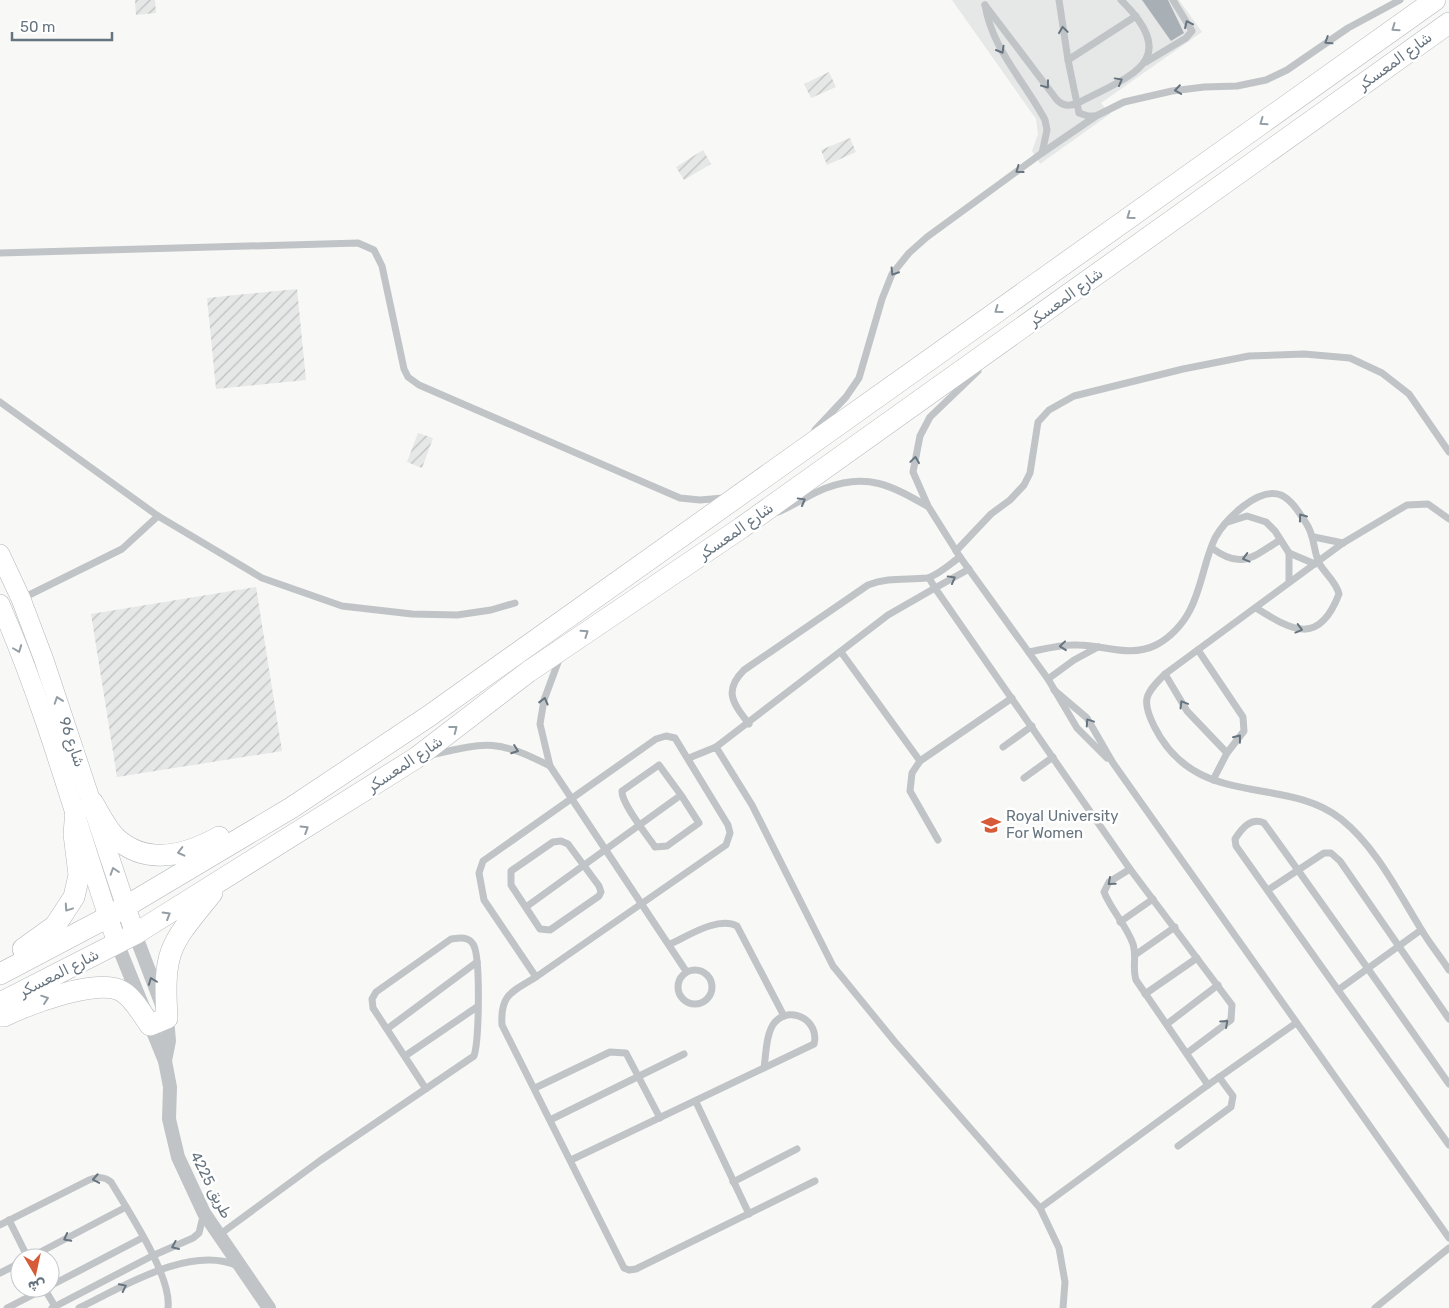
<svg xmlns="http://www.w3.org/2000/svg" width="1449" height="1308" viewBox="0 0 1449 1308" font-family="Rubik,Vazirmatn,sans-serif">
<defs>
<pattern id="industrial-furrows" width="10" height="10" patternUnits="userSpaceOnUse" patternTransform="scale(1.25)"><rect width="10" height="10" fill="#e6e7e7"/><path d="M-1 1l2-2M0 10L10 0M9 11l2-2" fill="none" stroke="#bec0c0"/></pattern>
</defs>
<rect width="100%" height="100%" fill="#f8f8f6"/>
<path fill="#e6e7e7" d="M952,0H1179L1202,32L1101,103L1110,114L1040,164L1032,151L1038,134L1036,119Z"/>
<g fill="url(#industrial-furrows)">
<path d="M135,0H155L156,13L136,15Z"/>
<path d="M829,72L836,87L811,98L804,84Z"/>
<path d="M850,138L856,152L827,165L821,150Z"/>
<path d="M703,150L711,164L684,180L676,167Z"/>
<path d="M297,289L306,380L216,389L207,298Z"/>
<path d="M418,433L433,438L422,468L407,462Z"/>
<path d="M256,587L282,751L117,777L91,614Z"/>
</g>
<path fill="#a8afb5" d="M1142,0H1168L1184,33L1171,41Z"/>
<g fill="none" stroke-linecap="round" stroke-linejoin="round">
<defs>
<g id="secondary">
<path d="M0,554L21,599L44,660L135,934"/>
<path d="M0,604C48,713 78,830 117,943"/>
</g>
<g id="primary">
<path d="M93,803C100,815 107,830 117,839C148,866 187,855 219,837"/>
<path d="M23,949L55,926L74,897L79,875L74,834L76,810"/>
<path d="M0,974L108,917L291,808L429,716L1435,0"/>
<path d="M0,1003L135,934L416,758L528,672L741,528L1449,23"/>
<path d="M4,1016C27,1005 100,976 123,992C134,999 142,1014 150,1025L167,1018C163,949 170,945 212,893"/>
</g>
</defs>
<use href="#secondary" stroke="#b2b8bc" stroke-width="20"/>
<use href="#primary" stroke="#b4b8bc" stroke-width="22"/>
<g stroke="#c0c4c7" stroke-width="7">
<path d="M1059,0L1068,60"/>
<path d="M985,5L1057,100C1063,106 1068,106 1076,104C1129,76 1184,62 1121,0"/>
<path d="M985,5C992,49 1025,82 1045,120L1047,130L1042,153"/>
<path d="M1146,62L1186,38L1192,31L1173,0"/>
<path d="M1095,116H1088L1079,113L1068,60L1136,16"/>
<path d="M0,253L358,243L374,250L382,266L404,369L408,377L419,385L680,498L700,500L723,498"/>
<path d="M978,371L930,417L920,436L913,472L928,506L960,557L1048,679L1077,728L1107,758"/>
<path d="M0,402L158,516L262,578L342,606L412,614L457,615L491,610L515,603"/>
<path d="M815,430L846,397L859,378L882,299L892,274L909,253L927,237L1042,153L1096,116L1124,102L1172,91L1204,87L1237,86L1266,80L1287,70L1348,28L1400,0"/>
<path d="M778,512C795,505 810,494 826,488C867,472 892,486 927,506"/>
<path d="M1449,519L1428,504L1407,505L1395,512L1343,543L1165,674C1145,694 1141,700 1154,726C1196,811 1284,774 1341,819C1376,847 1398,892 1421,929C1429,943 1440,956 1449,970"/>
<path d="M1228,522L1247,516L1266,522L1275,531L1289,553V582"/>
<path d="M1314,537L1343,543"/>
<path d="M1212,548C1241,570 1253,557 1280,540"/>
<path d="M956,551L991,514L1010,500L1024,485L1030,473L1038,422L1049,410L1074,396L1183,369L1249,356L1304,354L1350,358L1382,373L1409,394L1449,452"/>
<path d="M1289,553L1315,564"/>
<path d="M969,569L935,588L1130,869"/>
<path d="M23,598L122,549L158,516"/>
<path d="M1198,650L1243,717L1244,731L1227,753L1213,780"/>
<path d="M841,652L920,761L912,773L910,791L938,840"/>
<path d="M1029,652C1044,649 1061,644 1078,645C1105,645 1130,658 1156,645C1170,638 1183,624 1190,610C1202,587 1204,561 1215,538C1225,520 1258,486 1281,495C1292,500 1300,514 1306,523C1315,536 1313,550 1319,563C1325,574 1336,581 1339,594C1319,646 1293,631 1256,608"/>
<path d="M560,657L544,700L540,724L550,766L686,971"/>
<path d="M1165,674L1187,711L1227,753"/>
<path d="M1048,679L1074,660L1098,647"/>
<path d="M1054,690L1087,718L1113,763L1449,1238"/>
<path d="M749,724C733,703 723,691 744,670L868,585C888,577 906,580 927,578C937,576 951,563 960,557"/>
<path d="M716,747L888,615L935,588L929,578"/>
<path d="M1003,747L1032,726"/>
<path d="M431,755C487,742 497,739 550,766"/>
<path d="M689,758L716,747L752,805L833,966L895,1042L1040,1208L1059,1248L1065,1282L1063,1308"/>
<path d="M920,761L1012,698"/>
<path d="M1024,778L1053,757"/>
<path d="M561,841L568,844L599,886L601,892L599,896L550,930L540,929L511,885V871L553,842Z"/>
<path d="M1268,890L1324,853H1331L1340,861L1449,1019"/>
<path d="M526,907L681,795L699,823L667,846L655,847C647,835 621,803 622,791L659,765L681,795"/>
<path d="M1120,922L1153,899"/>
<path d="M1421,930L1338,990L1236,846L1235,839C1242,828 1251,817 1264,823C1327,910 1388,997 1449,1084"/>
<path d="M670,944C688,936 718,916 737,926L784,1016"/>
<path d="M1135,955L1175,927"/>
<circle cx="695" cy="987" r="17"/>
<path d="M536,977L484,900L479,873L483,861L656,739L666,736L675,738L728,825L730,833L726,845L536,977C512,992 500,994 502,1025L624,1268L629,1270L636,1269L815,1181"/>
<path d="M1338,990L1449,1145"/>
<path d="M1145,994L1197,958"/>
<path d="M1167,1024L1218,985"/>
<path d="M387,1029L477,962"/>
<path d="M1187,1053L1231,1020L1232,1005L1130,869L1109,882L1104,892C1111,910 1127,926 1133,944C1137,957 1132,967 1136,980L1208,1085"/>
<path d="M405,1056L477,1007"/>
<path d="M535,1088L610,1052L626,1053L660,1118"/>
<path d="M696,1102L749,1214"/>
<path d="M550,1120L684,1054"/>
<path d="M1178,1146L1231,1107L1233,1096L1219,1077"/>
<path d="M571,1160L814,1044C820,1022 792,1004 775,1022C766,1032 766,1055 764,1068"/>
<path d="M733,1182L797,1149"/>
<path d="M1040,1208L1208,1085L1296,1023"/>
<path d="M9,1220L28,1258"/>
<path d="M0,1225L89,1180C98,1177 104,1176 111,1182C128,1211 172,1276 168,1308"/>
<path d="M219,1235L321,1160L474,1056C479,1040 481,956 473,944C468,936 459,938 451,939L376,992L372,999L373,1008L426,1089"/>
<path d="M29,1258L126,1207"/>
<path d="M0,1273L20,1263"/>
<path d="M50,1286L142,1238"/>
<path d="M44,1288L56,1308"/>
<path d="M7,1308L46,1288"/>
<path d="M52,1308L152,1256L193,1238L199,1233L203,1216"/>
<path d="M79,1308C122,1287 191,1244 238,1266"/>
<path d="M1375,1308L1449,1248"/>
</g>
<g stroke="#c0c4c7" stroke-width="14">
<path d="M135,934L167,1018L169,1041L165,1061"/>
<path d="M117,943L165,1061L170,1087L169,1119L178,1157L204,1213L269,1308"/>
</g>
<use href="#secondary" stroke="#fff" stroke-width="19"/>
<use href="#primary" stroke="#fff" stroke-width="21"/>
</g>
<defs><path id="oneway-chevron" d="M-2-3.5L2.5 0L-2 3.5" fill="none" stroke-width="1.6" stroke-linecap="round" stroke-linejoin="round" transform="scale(1.25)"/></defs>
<g stroke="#66747f">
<use href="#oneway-chevron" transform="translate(1188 24) rotate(-115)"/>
<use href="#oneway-chevron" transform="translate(1063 30) rotate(-98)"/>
<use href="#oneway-chevron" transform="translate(1328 41) rotate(147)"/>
<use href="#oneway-chevron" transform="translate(1001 50) rotate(60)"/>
<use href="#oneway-chevron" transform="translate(1119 81) rotate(-29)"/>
<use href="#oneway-chevron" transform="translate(1046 85) rotate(53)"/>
<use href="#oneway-chevron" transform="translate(1178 90) rotate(172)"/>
<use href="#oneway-chevron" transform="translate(1019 170) rotate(144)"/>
<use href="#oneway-chevron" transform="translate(894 272) rotate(122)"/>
<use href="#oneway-chevron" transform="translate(915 460) rotate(-82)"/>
<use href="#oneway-chevron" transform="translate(802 501) rotate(-29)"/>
<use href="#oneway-chevron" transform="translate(1302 517) rotate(-126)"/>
<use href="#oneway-chevron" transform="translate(1246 558) rotate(165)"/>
<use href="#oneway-chevron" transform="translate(952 579) rotate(-29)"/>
<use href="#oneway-chevron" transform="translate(1299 629) rotate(15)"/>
<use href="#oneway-chevron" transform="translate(1063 646) rotate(174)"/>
<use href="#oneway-chevron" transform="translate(544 701) rotate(-76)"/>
<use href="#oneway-chevron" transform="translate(1183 704) rotate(-121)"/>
<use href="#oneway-chevron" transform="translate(1089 722) rotate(-124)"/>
<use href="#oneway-chevron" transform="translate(1238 738) rotate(-52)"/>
<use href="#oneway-chevron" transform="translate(515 750) rotate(20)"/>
<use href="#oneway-chevron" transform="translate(1111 882) rotate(139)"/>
<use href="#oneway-chevron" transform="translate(152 981) rotate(-111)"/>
<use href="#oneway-chevron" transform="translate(1225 1023) rotate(-42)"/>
<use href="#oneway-chevron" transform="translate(96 1179) rotate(170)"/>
<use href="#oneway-chevron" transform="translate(67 1238) rotate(152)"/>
<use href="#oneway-chevron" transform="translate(175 1246) rotate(157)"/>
<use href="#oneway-chevron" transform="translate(123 1287) rotate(-26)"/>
</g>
<g stroke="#949ea5">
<use href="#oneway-chevron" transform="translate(1395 28) rotate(145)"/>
<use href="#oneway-chevron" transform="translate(1263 122) rotate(145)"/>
<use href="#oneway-chevron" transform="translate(1130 216) rotate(144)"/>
<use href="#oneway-chevron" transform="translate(998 310) rotate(144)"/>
<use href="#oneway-chevron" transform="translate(585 633) rotate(-34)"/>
<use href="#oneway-chevron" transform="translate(18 649) rotate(69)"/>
<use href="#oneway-chevron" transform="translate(58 700) rotate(-109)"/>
<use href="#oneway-chevron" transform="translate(454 729) rotate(-38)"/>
<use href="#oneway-chevron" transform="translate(305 829) rotate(-32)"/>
<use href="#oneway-chevron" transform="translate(181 852) rotate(166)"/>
<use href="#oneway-chevron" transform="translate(114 871) rotate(-108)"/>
<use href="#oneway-chevron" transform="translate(68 908) rotate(124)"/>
<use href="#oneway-chevron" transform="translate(167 915) rotate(-31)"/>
<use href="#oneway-chevron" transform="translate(45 999) rotate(-19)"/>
</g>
<defs>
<symbol id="university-bare" viewBox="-9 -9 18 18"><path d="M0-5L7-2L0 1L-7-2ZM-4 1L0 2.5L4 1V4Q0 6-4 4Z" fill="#d65b39" stroke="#fff" stroke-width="2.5" paint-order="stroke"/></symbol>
</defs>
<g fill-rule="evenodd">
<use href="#university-bare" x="977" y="811" width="28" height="28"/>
</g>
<g text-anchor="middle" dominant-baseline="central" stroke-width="5" stroke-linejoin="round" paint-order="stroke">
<g font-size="15" fill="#66747f" stroke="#fff">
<text transform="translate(1395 61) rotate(-36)">شارع المعسكر</text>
<text transform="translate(1066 297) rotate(-36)">شارع المعسكر</text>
<text transform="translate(736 531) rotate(-35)">شارع المعسكر</text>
<text transform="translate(72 742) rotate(71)">شارع 96</text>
<text transform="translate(405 764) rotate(-34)">شارع المعسكر</text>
<text transform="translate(59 973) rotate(-27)">شارع المعسكر</text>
<text transform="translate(211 1185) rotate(63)">طريق 4225</text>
</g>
<g font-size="15" fill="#66747f" stroke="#fff" text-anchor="start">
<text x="1006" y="816">Royal University<tspan x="1006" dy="17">For Women</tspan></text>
</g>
</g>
<g transform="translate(35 1273) rotate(171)"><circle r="24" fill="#ffffff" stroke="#c2c7cc"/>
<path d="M0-4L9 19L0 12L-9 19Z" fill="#d65b39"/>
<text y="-8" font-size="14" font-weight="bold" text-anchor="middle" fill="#66747f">ش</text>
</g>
<path d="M12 32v8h100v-8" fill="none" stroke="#66747f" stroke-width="2.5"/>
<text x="20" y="32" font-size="15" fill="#66747f" stroke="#ffffff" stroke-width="4" paint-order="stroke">50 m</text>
</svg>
